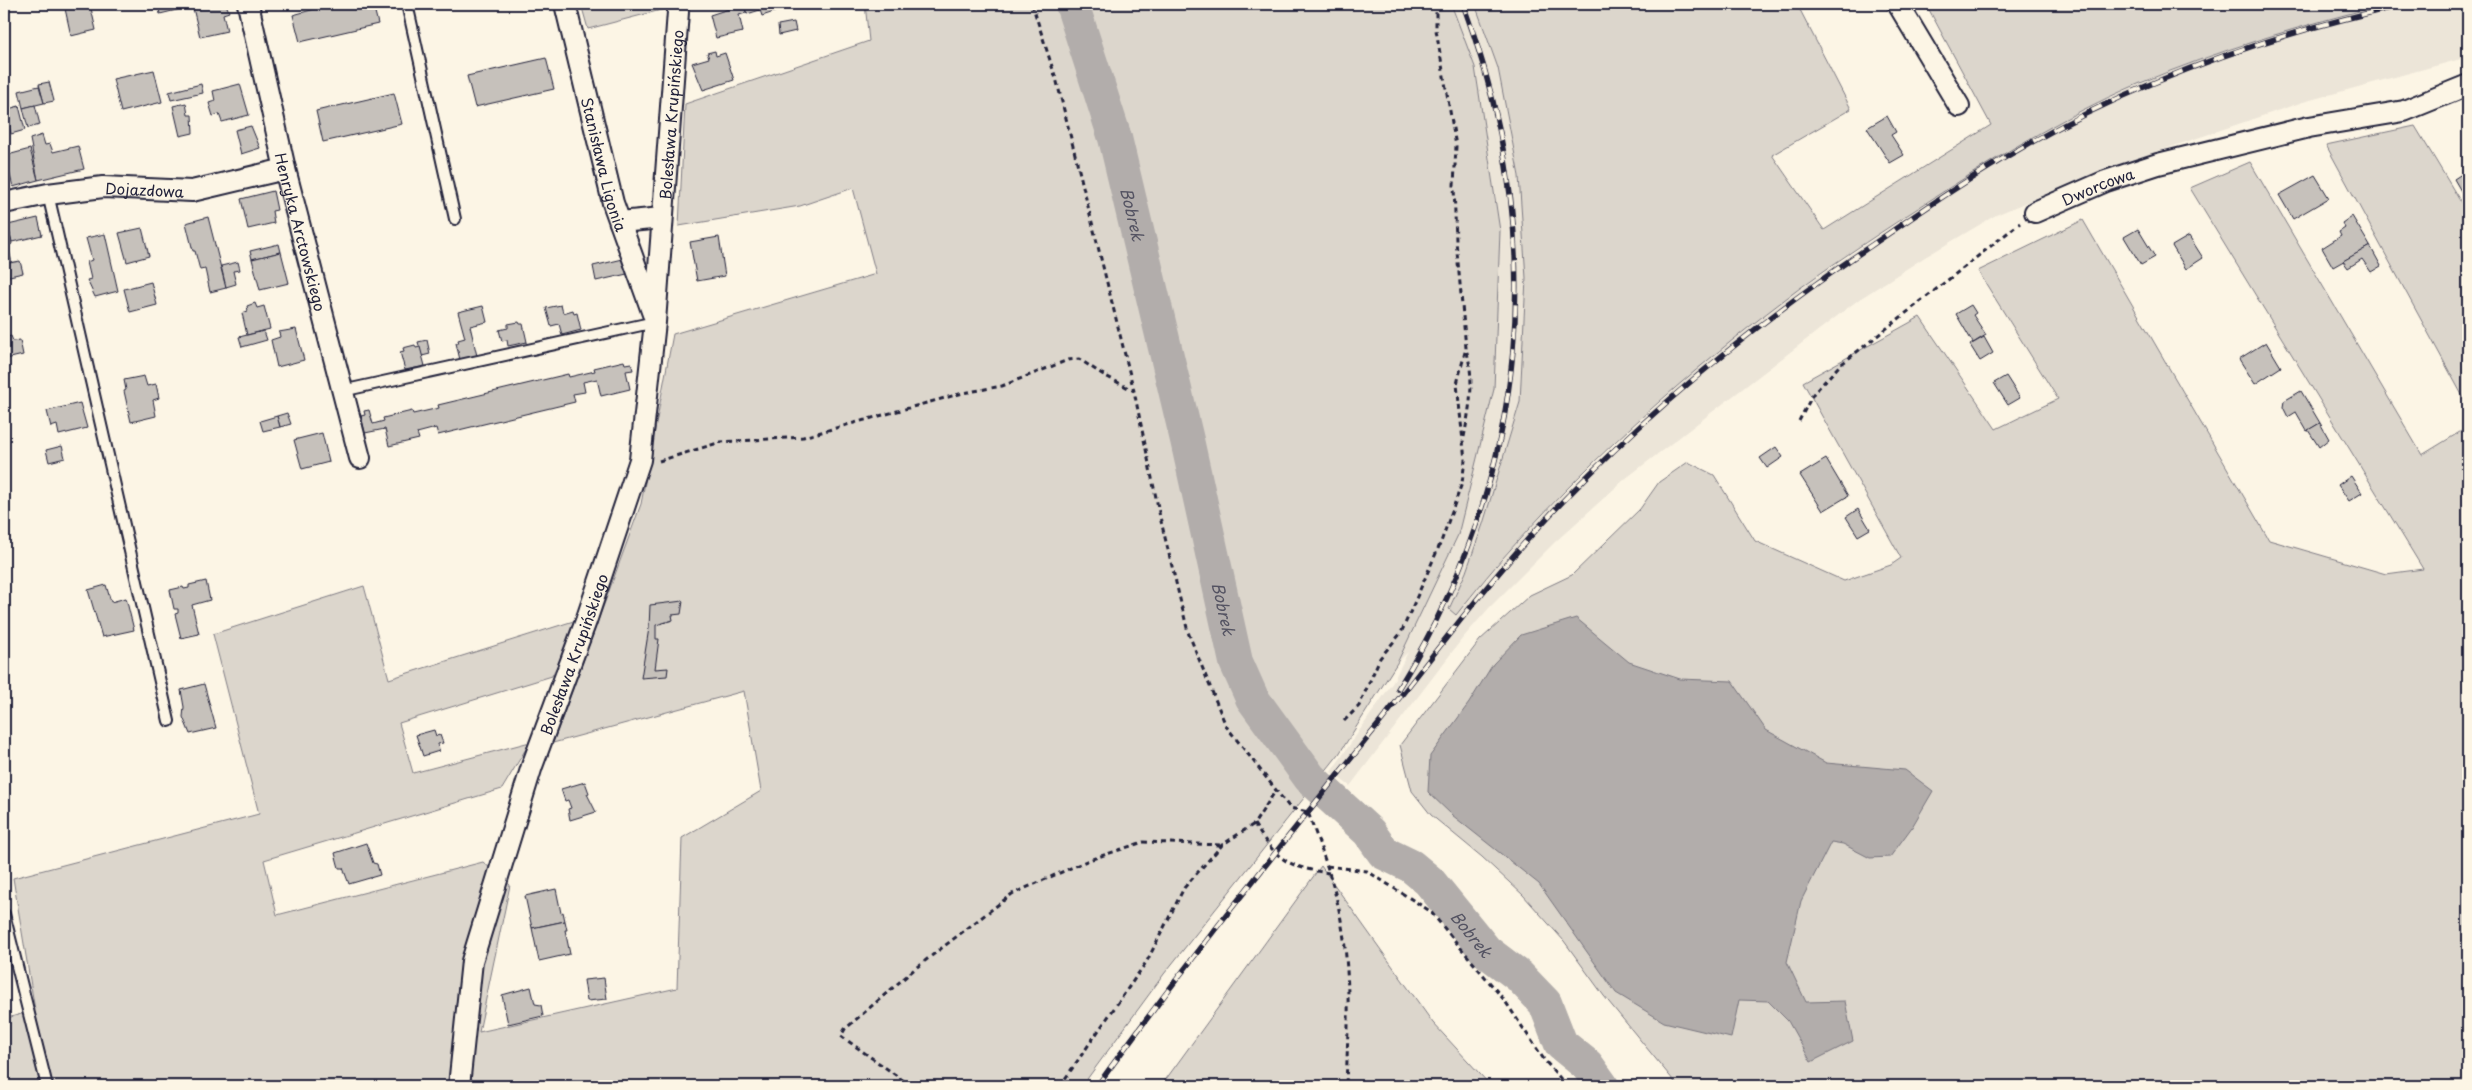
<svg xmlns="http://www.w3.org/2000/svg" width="2472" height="1090" viewBox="0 0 2472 1090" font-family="'Playpen Sans',sans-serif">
<rect width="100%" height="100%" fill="#fcf5e5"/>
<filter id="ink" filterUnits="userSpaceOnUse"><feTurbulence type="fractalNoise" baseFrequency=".02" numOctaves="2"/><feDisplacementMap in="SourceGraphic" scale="10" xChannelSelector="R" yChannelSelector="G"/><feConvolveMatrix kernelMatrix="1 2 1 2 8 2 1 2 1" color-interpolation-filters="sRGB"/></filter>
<g filter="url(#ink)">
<path fill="#ece5d8" d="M1451,4H1475L1498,68L1519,176L1526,278L1520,402L1483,524L1466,572L1449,609L1456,615L1518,541L1551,506L1694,371L1786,298L1974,172L2051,127L2136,85L2186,65L2280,33L2387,4H2468V57L2303,102L2098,172L1996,215L1925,257L1858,300L1655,456L1625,479L1555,542L1489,608L1462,639L1350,786L1331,772L1393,682L1408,652L1397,663L1458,535L1494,389L1500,231L1475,67Z"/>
<g fill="#dcd6cc" stroke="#7f7c84">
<path d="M581,4H684L588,29Z"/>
<path d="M865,4H1451L1475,67L1500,231L1494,389L1458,535L1397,663L1339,754L1164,974L1082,1086H4V1019L35,1010L13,878L259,814L213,634L364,586L389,679L580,619L552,676L399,723L413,773L530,742L502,789L264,860L277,915L483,862L510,885L479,1032L677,988L682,838L761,791L744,691L553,743L641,504L673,334L876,274L853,188L800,206L679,226L685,104L869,41Z"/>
<path d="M1475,4H1797L1851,109L1772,155L1824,230L1991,125L1926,4H2387C2302,25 2219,50 2138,84C2059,118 1987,163 1915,210C1871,239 1826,268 1784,300C1689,372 1598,452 1518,541C1496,565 1476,590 1456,615L1449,609L1466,572L1483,524L1520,402L1526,278L1519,176L1498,68Z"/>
<path d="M2415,126L2468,214V406L2326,145Z"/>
<path d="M2250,162L2422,455L2468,427V1086H1678L1604,996L1564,941L1523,895L1482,857L1431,815L1412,791L1400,745L1480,640L1530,595L1572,575L1640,509L1659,482L1688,462L1714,475L1755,541L1844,581L1891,565L1901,558L1803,382L1920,317L1996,429L2058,399L1978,271L2083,220L2269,540L2386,574L2423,569L2190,188Z"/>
<path d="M1321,866L1433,1023L1491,1086H1161Z"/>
</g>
<path fill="#b2adab" stroke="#78757e" d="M1576,618L1629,662L1680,679L1732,681L1766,730L1826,763L1905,770L1933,791L1912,827L1890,857L1870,858L1843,844L1831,842L1801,901L1787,962L1806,1002L1845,1001L1853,1041L1811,1062L1788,1021L1768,1001L1739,1000L1731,1038L1664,1022L1616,993L1539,884L1452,815L1428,792L1430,756L1469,703L1493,664L1521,635Z"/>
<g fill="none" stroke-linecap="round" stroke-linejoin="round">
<path stroke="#b2adab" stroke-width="34" id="s1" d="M1072,4L1115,138L1187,440L1236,662L1252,698L1310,778L1369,832L1384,853L1411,866L1429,881L1486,951L1519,976L1545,1003L1561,1044L1587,1065L1602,1086"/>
</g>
<g fill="#c6c1bb" stroke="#22223b">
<path d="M64,4H90L96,30L71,36Z"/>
<path d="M163,4H192L193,6L160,14L158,5Z"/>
<path d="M210,4H226L229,12L223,14L227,31L200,37L193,8Z"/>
<path d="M333,4H373L378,24L300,42L293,15Z"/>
<path d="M744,4L746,13L739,15L743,32L716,38L710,15Z"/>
<path d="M744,4H782L783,9L762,16L760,10L747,14Z"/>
<path d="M794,22L796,31L779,35L778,25Z"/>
<path d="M715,51L716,56L725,53L734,80L703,90L692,63L709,58L707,53Z"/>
<path d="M546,58L554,89L475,107L467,76Z"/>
<path d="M154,70L162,102L121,112L113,79Z"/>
<path d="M49,82L54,101L44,103L39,84Z"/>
<path d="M201,84L203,93L171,100L169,92Z"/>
<path d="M240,84L249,115L222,122L219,114L213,116L209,103L215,101L213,91Z"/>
<path d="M39,86L44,103L23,108L19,91Z"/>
<path d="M394,93L402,124L323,142L316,111Z"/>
<path d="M186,103L188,115H192L193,133L180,136L173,106Z"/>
<path d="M35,105L40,125L28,128L23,108Z"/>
<path d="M19,106L25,130L11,134L5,110Z"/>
<path d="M1887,116L1896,132L1891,135L1904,155L1890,163L1867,128Z"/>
<path d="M251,126L260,148L241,154L235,130Z"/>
<path d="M42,135L45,145L50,144L53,152L78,146L84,169L38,180L30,139Z"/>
<path d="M30,149L38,180L13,187L9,171L4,172V156Z"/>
<path d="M2468,170V196L2465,198L2454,179Z"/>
<path d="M2315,175L2329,198L2293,219L2279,195Z"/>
<path d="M273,191L277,210L272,211L274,223L248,229L241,199Z"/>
<path d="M2352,216L2370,246L2333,267L2322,248L2341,236L2339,232L2345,228L2342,223Z"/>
<path d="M208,217L226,288L210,292L205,269L200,270L195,251H193L186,223Z"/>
<path d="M38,218L42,235L12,242L8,225Z"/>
<path d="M8,226L12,244L8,246L12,263L4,264V227Z"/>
<path d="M142,228L149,256L127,262L119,233Z"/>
<path d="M2138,229L2155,257L2141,265L2124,237Z"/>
<path d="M105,234L118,291L95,297L87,280L91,279L87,262L92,260L86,238Z"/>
<path d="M2189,236L2203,258L2186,269L2172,246Z"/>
<path d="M719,237L725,276L697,281L690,242Z"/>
<path d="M279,244L281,252L252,259L250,251Z"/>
<path d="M2370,246L2381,266L2371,272L2362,259L2348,268L2343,261Z"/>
<path d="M281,252L289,283L260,290L252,259Z"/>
<path d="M623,259L627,274L596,281L593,266Z"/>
<path d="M20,261L23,273L5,277L4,264Z"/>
<path d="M238,262L240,270L233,271L236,284L226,287L221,266Z"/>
<path d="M151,282L157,305L130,312L124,289Z"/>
<path d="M255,303L257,308L264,306L270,329L247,335L242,313L248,311L247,306Z"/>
<path d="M561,305L563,313L573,310L574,314L577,313L581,330L562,335L559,324L551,326L546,308Z"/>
<path d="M1971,305L1976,313L1973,315L1986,335L1973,343L1956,314Z"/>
<path d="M483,306L487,322L470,326L477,356L460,360L456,343H459L458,340L465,338L458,312Z"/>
<path d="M519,322L520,324H523L527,342L508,346L507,340L502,341L499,330L508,328V324Z"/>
<path d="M296,329L304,360L277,367L271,340L280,337L279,332Z"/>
<path d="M264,331L267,340L242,347L239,337Z"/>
<path d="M11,336L13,341L20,340L23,355L6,359L4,338Z"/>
<path d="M1984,337L1993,353L1980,361L1970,345Z"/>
<path d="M427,340L430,354L422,356L418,342Z"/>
<path d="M2266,342L2281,367L2255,384L2239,359Z"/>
<path d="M415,345L416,348L420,347L425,366L405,370L400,352L404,351L403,348Z"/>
<path d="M624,361L625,364L631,363L633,370L626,371L630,389L601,396L597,379L583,382L585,392L573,394L575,402L438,435L436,428L417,433L419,439L389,446L385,429L365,433L361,416L365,415L364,411L369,410L373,424L384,421L383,418L412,411L413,414L439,408L438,405L568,374L569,377L595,371L594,368Z"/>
<path d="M144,376L147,386L156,384L159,398L153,400L156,416L131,422L124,391L126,390L124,380Z"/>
<path d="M2006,376L2020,398L2008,405L1994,383Z"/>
<path d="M2301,391L2320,423L2307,431L2296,412L2288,417L2283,407L2284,401Z"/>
<path d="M80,403L87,428L59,435L57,425L51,427L47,411Z"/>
<path d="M287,413L291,424L280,427L277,416Z"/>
<path d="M277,416L280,427L263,431L260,421Z"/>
<path d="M2320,423L2329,439L2319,447L2308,430Z"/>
<path d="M322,433L329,462L302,469L294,440Z"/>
<path d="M62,446L65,458L49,462L46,450Z"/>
<path d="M1776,447L1783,457L1767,468L1760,458Z"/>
<path d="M1826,459L1848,496L1823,511L1800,475Z"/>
<path d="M2351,476L2362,493L2349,501L2338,485Z"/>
<path d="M1858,509L1870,529L1858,536L1846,517Z"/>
<path d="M206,581L210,600L192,605L199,634L181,638L175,614L178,613V609H174L170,590L183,587L184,589L189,588V585Z"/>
<path d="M106,585L111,602L126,598L134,630L102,637L88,590Z"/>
<path d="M683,601L681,614L672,615L673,620L656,625V639H659L655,669L668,668L667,676L641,678L649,628L650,605Z"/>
<path d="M204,684L216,728L190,734L183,717L184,707L181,690Z"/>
<path d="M434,730L436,736L440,735L443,743L438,744L439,751L423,756L416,735Z"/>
<path d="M585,782L589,793L587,794L596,812L570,820L568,809L571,808L568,800L565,801L561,789Z"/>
<path d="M366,843L373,863L377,864L380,875L349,884L343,868H339L335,853Z"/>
<path d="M556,889L561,913L563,912L565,921L532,928L525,896Z"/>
<path d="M565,921L567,930H565L570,954L539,961L532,928Z"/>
<path d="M604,978L607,999L587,1001L584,980Z"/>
<path d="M531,987L535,1004L541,1005L543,1016L508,1024L502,995Z"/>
</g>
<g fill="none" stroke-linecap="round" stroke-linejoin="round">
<defs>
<g id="lane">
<path d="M407,4L455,219"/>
<path d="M48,194L169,721"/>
<path d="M342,391L655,322"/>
<path d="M4,914L47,1086"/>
</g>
<g id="street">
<path id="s2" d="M248,4L285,169L360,458"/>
<path id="s3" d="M565,4L613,203L653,314"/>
<path d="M1898,4L1959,106"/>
<path id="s4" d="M4,203L48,194L103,187L192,191L285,169"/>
<path id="s5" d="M2035,212L2106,181L2158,164L2309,127L2404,111L2468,85"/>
<path d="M620,222L662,218"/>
<path id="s6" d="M459,1086L472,961L532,766L586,621L640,460L655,322L678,12"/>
</g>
</defs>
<use href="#lane" stroke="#22223b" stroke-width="14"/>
<use href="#street" stroke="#22223b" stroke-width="24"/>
<g stroke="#22223b" stroke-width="3" stroke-dasharray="5 4" stroke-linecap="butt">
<path d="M1032,4L1057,82L1134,391L1160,517L1188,632L1226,726L1290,808L1308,812C1321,849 1336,887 1342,926C1351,979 1348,1032 1346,1086"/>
<path d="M1799,421L1813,394L1839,366L2020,223"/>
<path d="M1464,437C1470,406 1475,380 1466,349"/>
<path d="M659,461L721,442L803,437L963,393L1002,386L1068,360L1079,359L1102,374L1134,391"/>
<path d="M1344,721L1359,706L1380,658L1401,633L1441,542L1462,483L1465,460L1457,384L1466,348L1456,241L1454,186L1456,146L1436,30V4"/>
<path d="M1254,824C1277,860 1287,867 1329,873"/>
<path d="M1327,866L1367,871L1430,911L1505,1001L1545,1061L1567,1086"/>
<path d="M911,1086L841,1036L845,1029L917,967L1012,894L1089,860L1143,842L1222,845"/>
<path d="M1060,1086L1147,961L1184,888L1222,845L1254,824L1276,790"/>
</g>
<use href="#lane" stroke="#fcf5e5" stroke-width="10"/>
<use href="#street" stroke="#fcf5e5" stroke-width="20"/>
<defs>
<g id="rail">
<path d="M1398,689C1530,475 1550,239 1463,4"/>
<path d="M1097,1086C1188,961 1285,840 1382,720C1442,644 1499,567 1566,498C1658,403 1761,320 1869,247C1920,212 1970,177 2023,147C2142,79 2274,33 2408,4"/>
</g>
</defs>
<use href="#rail" stroke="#22223b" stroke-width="5.5"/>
<use href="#rail" stroke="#fcf5e5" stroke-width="4" stroke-dasharray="11" stroke-linecap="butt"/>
</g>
</g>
<g text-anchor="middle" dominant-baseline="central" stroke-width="4.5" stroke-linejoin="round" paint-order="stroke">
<g font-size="15" fill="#22223b" stroke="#fcf5e5">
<text stroke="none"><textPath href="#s6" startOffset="1001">Bolesława Krupińskiego</textPath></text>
<text stroke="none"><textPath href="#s3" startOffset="165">Stanisława Ligonia</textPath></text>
<text stroke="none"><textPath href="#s5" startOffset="68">Dworcowa</textPath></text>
<text stroke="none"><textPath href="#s4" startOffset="142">Dojazdowa</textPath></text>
<text stroke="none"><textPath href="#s2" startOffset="234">Henryka Arctowskiego</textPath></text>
<text stroke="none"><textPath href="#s6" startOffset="449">Bolesława Krupińskiego</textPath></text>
</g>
<g font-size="16" font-style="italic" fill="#545362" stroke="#fcf5e5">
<text stroke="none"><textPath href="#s1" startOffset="219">Bobrek</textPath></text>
<text stroke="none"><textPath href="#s1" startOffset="624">Bobrek</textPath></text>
<text stroke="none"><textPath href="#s1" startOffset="1044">Bobrek</textPath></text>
</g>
</g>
<rect width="2472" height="1090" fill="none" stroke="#fcf5e5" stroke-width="20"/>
<rect x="10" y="10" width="2452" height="1070" fill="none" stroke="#22223b" stroke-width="2" filter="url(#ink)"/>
</svg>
